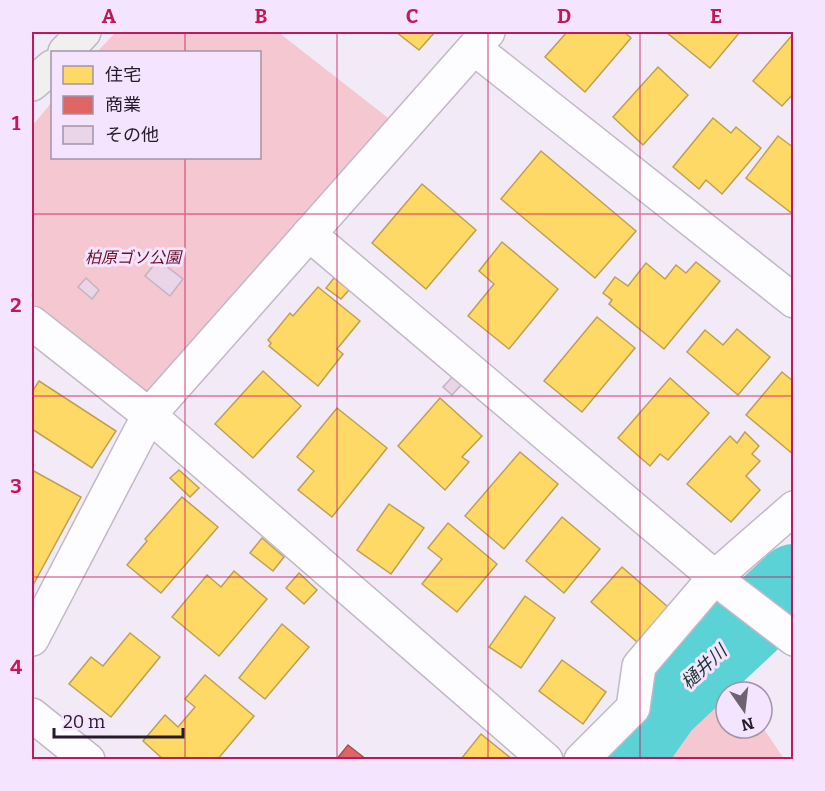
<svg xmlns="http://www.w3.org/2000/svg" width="825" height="791" viewBox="0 0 825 791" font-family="Bitter,'Noto Sans JP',serif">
<rect width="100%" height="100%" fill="#f3eaf7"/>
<g fill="#f5c7d0">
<path d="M116,32H278L392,121L145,394L32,303V126L52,102V158H260V52H97Z"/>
<path d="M719,703L726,705V728H762V726L784,759H658L669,744Z"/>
</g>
<g fill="#ffd966" stroke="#bea054" stroke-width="1.5">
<path d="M396,32H435L419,50Z"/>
<path d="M567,32H624L631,38L585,92L545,57Z"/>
<path d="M666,32H740L710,68Z"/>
<path d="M794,33V93L782,106L753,81Z"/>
<path d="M658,67L688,95L643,145L613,117Z"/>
<path d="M713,118L731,133L736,127L761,148L722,194L706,180L699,189L673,167Z"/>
<path d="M778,136L794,148V215L746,178Z"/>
<path d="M541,151L636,231L595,278L501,199Z"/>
<path d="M422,184L476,230L426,289L372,243Z"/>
<path d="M502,242L558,289L509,349L468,316L494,284L479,271Z"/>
<path d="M696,262L720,281L664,349L609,304L612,300L603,293L615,277L628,286L646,263L665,279L676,265L686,273Z"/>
<path d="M334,278L349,290L341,299L326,288Z"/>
<path d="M318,287L360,321L337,349L343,354L318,386L269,346L271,343L268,340L290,313L293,316Z"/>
<path d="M597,317L635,348L582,412L544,381Z"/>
<path d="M737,329L770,357L738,395L687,352L705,330L723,345Z"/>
<path d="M263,371L301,406L253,458L215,424Z"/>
<path d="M782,372L794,382V455L746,415Z"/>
<path d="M670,378L709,413L668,460L660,454L650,466L618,438Z"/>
<path d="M39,381L116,431L92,468L32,429V392Z"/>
<path d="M440,398L482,436L462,457L469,462L445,490L398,446Z"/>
<path d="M337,408L387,448L332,517L298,490L314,471L297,457Z"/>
<path d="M745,432L759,446L752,454L760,461L746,476L760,490L731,522L687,484L730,436L737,443Z"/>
<path d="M520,452L558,484L504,549L465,516Z"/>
<path d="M32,470L81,497L32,587Z"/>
<path d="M179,470L199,488L190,497L170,478Z"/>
<path d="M182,497L218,527L161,593L127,565L147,541L145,539Z"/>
<path d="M389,504L424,528L391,574L357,550Z"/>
<path d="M562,517L600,549L564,593L526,561Z"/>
<path d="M448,523L497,564L457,612L422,584L442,559L428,548Z"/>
<path d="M262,538L284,557L273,571L250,553Z"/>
<path d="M622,567L668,607L637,642L591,602Z"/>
<path d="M234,571L267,599L219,656L172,617L207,575L221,587Z"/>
<path d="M299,573L317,590L304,604L286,588Z"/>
<path d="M525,596L555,618L521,668L489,647Z"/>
<path d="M282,624L309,647L265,699L239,678Z"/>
<path d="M130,633L160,657L111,717L69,684L91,657L103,666Z"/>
<path d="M562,660L606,692L583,724L539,691Z"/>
<path d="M205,675L254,716L217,760H164L143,741L165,715L178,727L195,707L185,699Z"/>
<path d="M481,734L513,760L461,759Z"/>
</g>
<path fill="#e06666" stroke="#a85054" stroke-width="1.5" d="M348,745L367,760H336Z"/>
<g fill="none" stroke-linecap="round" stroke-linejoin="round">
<path stroke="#5bd2d6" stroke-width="76" d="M624,760L663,705L794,582"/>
</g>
<g fill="#e9d5e7" stroke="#c0b4bf" stroke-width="1.5">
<path d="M158,260L183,279L170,296L145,276Z"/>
<path d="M86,278L99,290L92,299L78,287Z"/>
<path d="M455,374L464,382L452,395L443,387Z"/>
</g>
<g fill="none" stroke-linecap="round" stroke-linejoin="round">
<defs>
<g id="street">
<path d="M474,48L794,301"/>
<path d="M309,234L730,590L794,639"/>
<path d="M32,323L149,415L546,760"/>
<path d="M32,639L149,415L488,32"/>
<path d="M32,715L88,760"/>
<path d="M581,760L633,708L639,666L716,576L794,508"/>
</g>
<g id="secondary">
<path d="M65,52L84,32"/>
<path d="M32,84L52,67"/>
</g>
</defs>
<use href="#street" stroke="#c2b8c6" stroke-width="36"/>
<use href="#secondary" stroke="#c2b8c6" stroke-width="36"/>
<use href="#street" stroke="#fdfcfe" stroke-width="33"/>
<use href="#secondary" stroke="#f0f1ee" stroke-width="33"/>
</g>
<path fill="none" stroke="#c2185b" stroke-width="1.5" stroke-opacity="0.55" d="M185,32V52M337,32V760M488,32V760M640,32V760M185,158V760M32,214H794M32,396H794M32,577H794"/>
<g text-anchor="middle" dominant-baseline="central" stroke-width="6" stroke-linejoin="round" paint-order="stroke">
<g font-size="16" font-style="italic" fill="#6b0e23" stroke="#f4e4fd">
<text x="133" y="257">柏原ゴソ公園</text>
</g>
<g font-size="18" font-style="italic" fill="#1b3434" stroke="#f4e4fd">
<text transform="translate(704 667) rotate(-43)">樋井川</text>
</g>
</g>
<rect width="825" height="791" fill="none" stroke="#f4e4fd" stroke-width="66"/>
<rect x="51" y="51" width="210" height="108" fill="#f4e4fd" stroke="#a194a9" stroke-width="1.5"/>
<rect x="63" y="66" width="30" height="18" fill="#ffd966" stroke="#a194a9" stroke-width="1.5"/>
<text x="105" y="81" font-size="18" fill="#251b2a">住宅</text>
<rect x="63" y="96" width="30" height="18" fill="#e06666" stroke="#a194a9" stroke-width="1.5"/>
<text x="105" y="111" font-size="18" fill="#251b2a">商業</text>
<rect x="63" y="126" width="30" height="18" fill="#e9d5e7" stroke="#a194a9" stroke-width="1.5"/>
<text x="105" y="141" font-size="18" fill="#251b2a">その他</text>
<g transform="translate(744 710) rotate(166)"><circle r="28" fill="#f4e4fd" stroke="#a194a9" stroke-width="1.5"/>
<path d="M0-4.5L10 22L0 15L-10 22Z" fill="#6d6372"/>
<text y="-9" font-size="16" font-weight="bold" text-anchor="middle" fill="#251b2a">N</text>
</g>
<path d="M54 728v9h129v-9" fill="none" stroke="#251b2a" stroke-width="3"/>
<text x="63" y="728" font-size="18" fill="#251b2a" stroke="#f4e4fd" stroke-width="4.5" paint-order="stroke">20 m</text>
<rect x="33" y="33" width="759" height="725" fill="none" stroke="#c2185b" stroke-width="2"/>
<g font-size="20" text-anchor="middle" font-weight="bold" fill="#c2185b">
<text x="109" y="23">A</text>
<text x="261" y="23">B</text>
<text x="412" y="23">C</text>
<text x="564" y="23">D</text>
<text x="716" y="23">E</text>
<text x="16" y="130">1</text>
<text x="16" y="312">2</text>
<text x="16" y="493">3</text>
<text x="16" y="674">4</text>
</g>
</svg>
